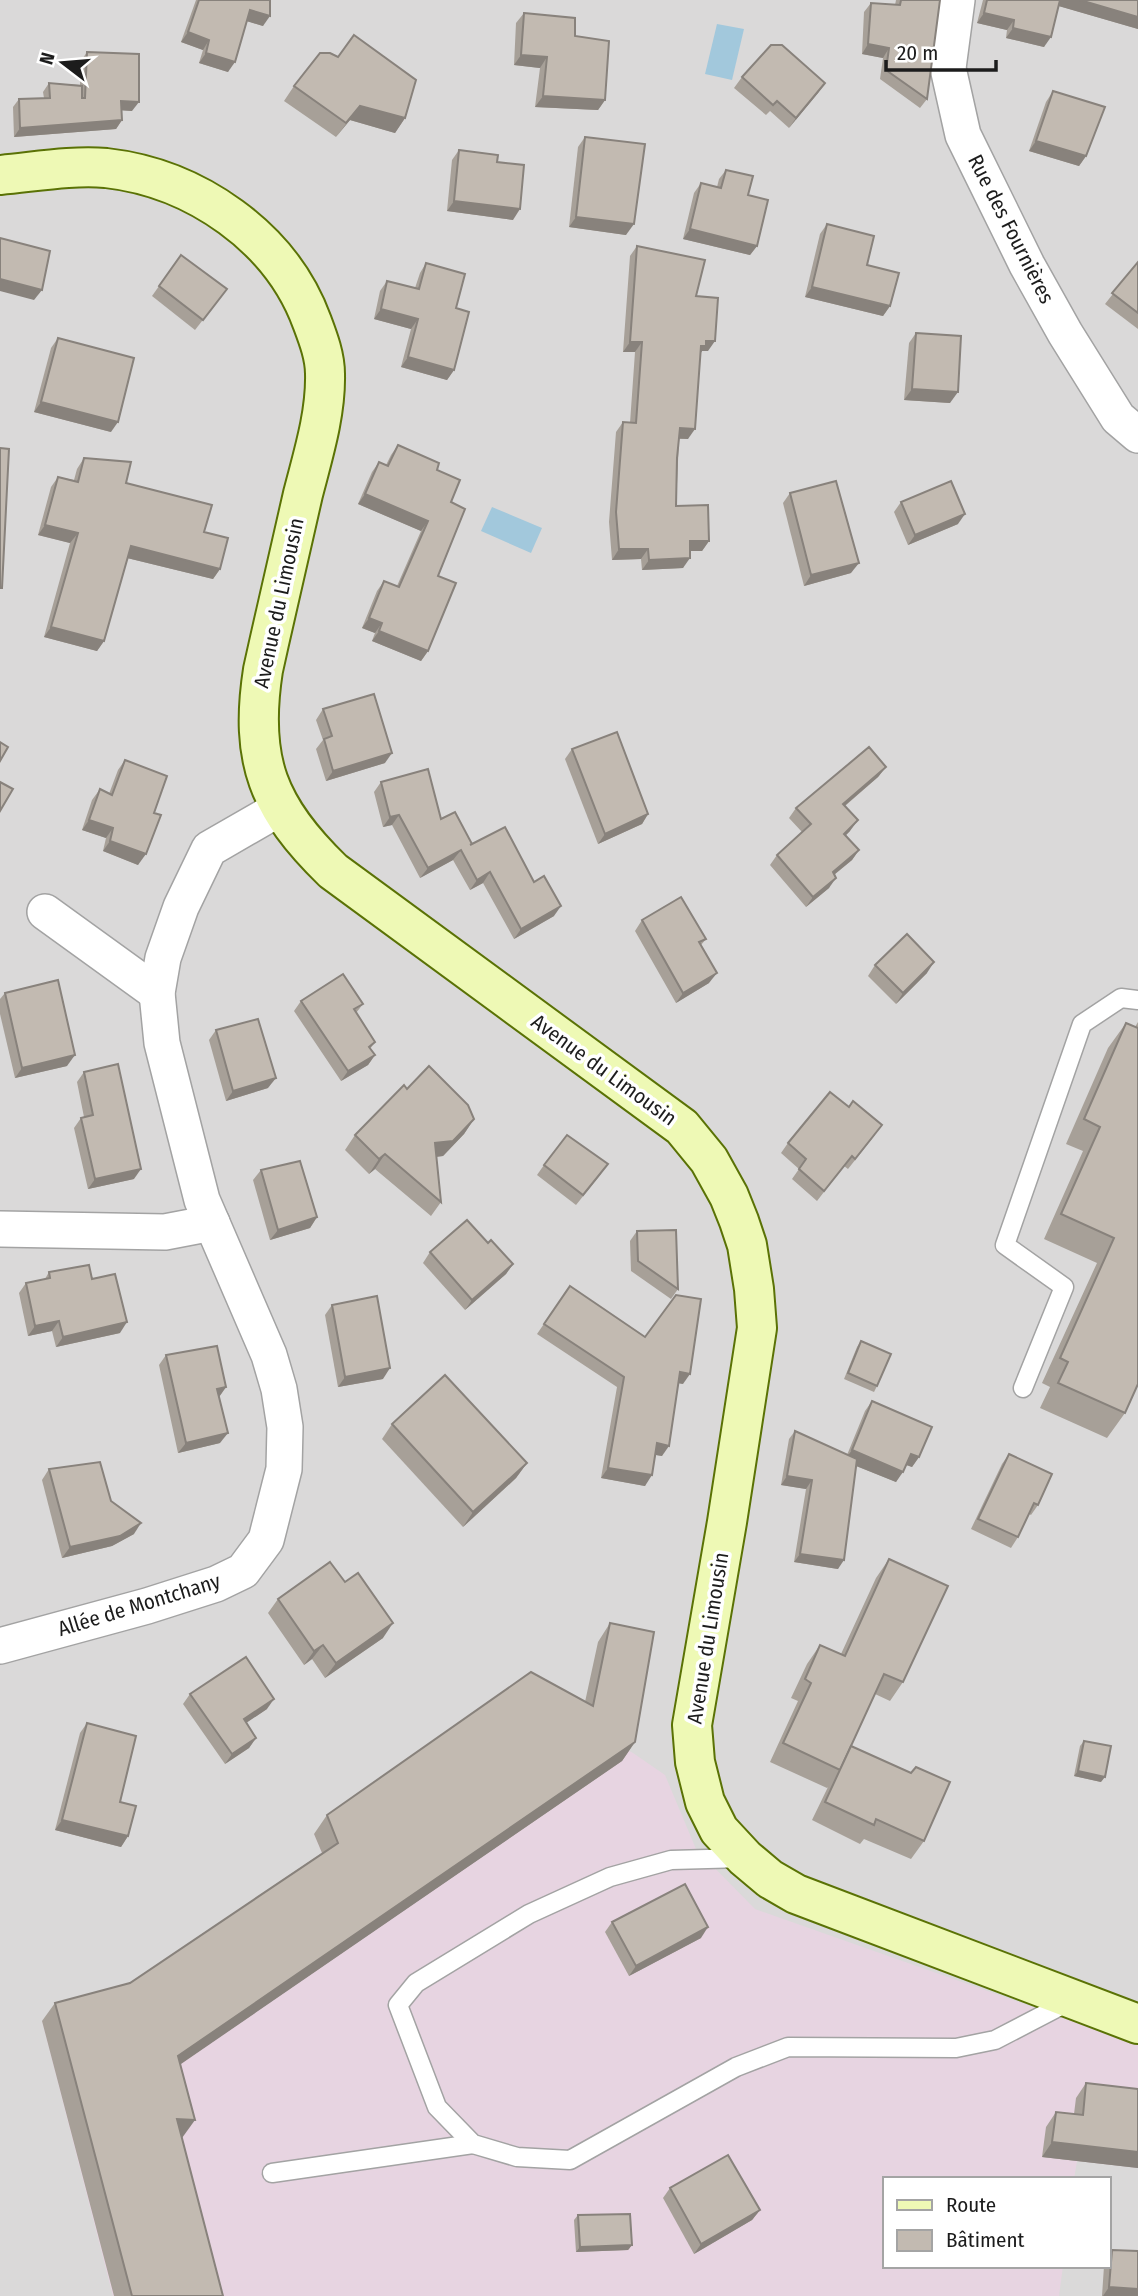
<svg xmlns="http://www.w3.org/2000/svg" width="1138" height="2296" viewBox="0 0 1138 2296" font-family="'Fira Sans Condensed',sans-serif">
<rect width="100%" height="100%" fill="#eeebe2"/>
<path fill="#dad9d9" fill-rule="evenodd" d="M0,0H1138V2296H0ZM884,2179H1108V2266H884Z"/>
<path fill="#e7d4e1" d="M518,1690L633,1753L665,1775L696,1849L755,1909L1138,2044V2168L1077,2161L1074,2179H884V2266H1063L1059,2296H113L42,2021L125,1996L325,1861L314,1834Z"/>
<g fill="#a2c8dc">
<path d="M717,24L744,29L732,80L705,74Z"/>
<path d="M492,507L542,528L531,553L481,531Z"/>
</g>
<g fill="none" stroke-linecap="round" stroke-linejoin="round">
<defs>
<g id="lane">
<path d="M1023,1388L1064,1287L1005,1245L1082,1024L1121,998L1138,1000"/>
<path d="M744,1858L671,1860L610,1877L529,1914L416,1983L398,2005L437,2107L473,2144L517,2157L570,2160L736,2067L788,2047L956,2048L995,2040L1070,2001"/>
<path d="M272,2173L473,2144"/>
</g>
<g id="street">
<path d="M957,0L948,68L963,135L1027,265L1065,333L1118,418L1138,435"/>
<path d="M45,912L157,993"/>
<path d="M0,1229L165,1232L212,1223"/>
<path d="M0,1646L147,1606L216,1584L243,1571L266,1540L284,1469L285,1427L279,1389L269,1355L202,1200L162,1043L157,993L163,958L181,907L209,849L280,808"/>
</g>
<path id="secondary" d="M0,175C34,172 72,165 106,168C195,178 281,237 312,322C318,338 325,356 325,374C326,414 313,455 303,494C290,552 276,611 263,670C249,760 268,808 333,871L682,1127L709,1160L729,1196L739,1221L747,1245L754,1289L757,1328L727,1522L692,1725L695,1762L705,1802L719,1830L745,1858L770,1879L796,1894L1138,2024"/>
</defs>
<use href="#lane" stroke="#a3a3a3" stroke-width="21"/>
<use href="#street" stroke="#a3a3a3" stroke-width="38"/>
<use href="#secondary" stroke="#5a7205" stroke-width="42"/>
<use href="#lane" stroke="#fff" stroke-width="18"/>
<use href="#street" stroke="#fff" stroke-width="35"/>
<use href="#secondary" stroke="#eef9b5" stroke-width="38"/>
</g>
<g fill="#a7a098">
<path d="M196,0H270L263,26L247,21L228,72L199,63L203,50L181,42Z"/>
<path d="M896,0H940L927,99L920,108L880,79L883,58L862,54L864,12L871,3L895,5Z"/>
<path d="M983,0H1138V29L1059,6L1044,47L1006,38L1007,30L977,23Z"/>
<path d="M524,13L575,36L605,100L598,110L535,107L540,68L514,65L516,23Z"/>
<path d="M87,52L132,111L122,110V120L116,129L14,137L13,107L19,99L44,98L43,92L49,83L80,85L81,61Z"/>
<path d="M742,77L825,83L789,128L770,111L766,115L734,88Z"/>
<path d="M294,86L405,118L395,133L350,120L336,137L284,101Z"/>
<path d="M1053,91L1086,156L1079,166L1029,151L1046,102Z"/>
<path d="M585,137L626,235L569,227L578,147Z"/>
<path d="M459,150L497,162L513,220L447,211L452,160Z"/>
<path d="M726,170L748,195L757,246L750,255L683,239L694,193L701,183L717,187L719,179Z"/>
<path d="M827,224L867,265L890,306L883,316L805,297L820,234Z"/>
<path d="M637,246L696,296L708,351H702L700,353L688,439H679L676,506L709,541L702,551H690L683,568L642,570L641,559L612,560L609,522L616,432L623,422L630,423L635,352H623L630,256Z"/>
<path d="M181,255L227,289L195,330L152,296Z"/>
<path d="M1138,262V329L1105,304Z"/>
<path d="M426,263L456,308L454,370L447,380L401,367L411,329L374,319L380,291L387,281L415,288L420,273Z"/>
<path d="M916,333L950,403L904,400L909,343Z"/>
<path d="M58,338L111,432L34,412L51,348Z"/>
<path d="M398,445L437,470L451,502L438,576L428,651L421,661L372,641L375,633L362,628L377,591L384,581L397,586L421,531L358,504L372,472L379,462L386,465L391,455Z"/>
<path d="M84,458L126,483L204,532L220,569L213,579L127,558L104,641L97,651L44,637L70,543L38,535L51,487L58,477L74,480L77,469Z"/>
<path d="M790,493L851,573L804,586L783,503Z"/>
<path d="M901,502L958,524L908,545L894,512Z"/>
<path d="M323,709L385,763L326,781L316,749L323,740L316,720Z"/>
<path d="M572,749L648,814L642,824L598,844L565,759Z"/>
<path d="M125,760L154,813L138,865L103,851L106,838L82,830L92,800L100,789L109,794L118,770Z"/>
<path d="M886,767L878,777L845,806L850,831L846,835L859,850L852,860L834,875L829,888L806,907L770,865L777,855L802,832L789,818L796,808Z"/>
<path d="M381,782L441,819L472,844L534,882L554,916L514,939L483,883L470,890L453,860L420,878L392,825L383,827L374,792Z"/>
<path d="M642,920L706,939L701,945L709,983L676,1003L635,931Z"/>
<path d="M875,965L927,973L896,1004L868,976Z"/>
<path d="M5,993L67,1066L15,1078L0,1014V999Z"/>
<path d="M301,1001L363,1004L356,1013L375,1042L370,1049L375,1055L368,1065L341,1081L294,1011Z"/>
<path d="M1138,1022V1258L1125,1413L1107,1438L1040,1408L1050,1387L1042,1383L1097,1263L1044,1239L1083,1151L1066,1144L1108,1048L1126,1023L1135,1027Z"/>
<path d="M216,1030L268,1088L226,1101L209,1040Z"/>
<path d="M84,1072L134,1179L88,1189L74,1128L81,1118L84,1117L77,1082Z"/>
<path d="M407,1089L474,1119L464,1134L443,1156L436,1157L441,1202L431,1216L375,1169L369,1174L345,1150L355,1135Z"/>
<path d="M875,1135L848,1169L844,1166L817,1201L792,1179L799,1169L781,1153L788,1143Z"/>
<path d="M544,1165L601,1174L576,1205L537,1175Z"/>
<path d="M261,1170L317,1217L310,1228L270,1240L253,1180Z"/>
<path d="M637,1231L678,1289L671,1299L631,1271L630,1241Z"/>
<path d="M488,1243L513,1264L506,1274L465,1310L423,1263L430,1252Z"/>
<path d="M49,1272L92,1279L120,1333L56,1347L52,1331L28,1336L19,1293L26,1283L45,1279Z"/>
<path d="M570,1286L683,1384L678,1383L662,1456L656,1455L645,1486L601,1478L617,1387L537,1334Z"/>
<path d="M332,1305L383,1379L338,1387L325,1315Z"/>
<path d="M861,1341L877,1386L874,1392L844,1379L857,1347Z"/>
<path d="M166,1355L226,1387L219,1397L220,1443L178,1453L159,1365Z"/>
<path d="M872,1401L919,1457L912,1467L906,1465L896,1482L856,1466L838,1569L794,1562L806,1489L781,1485L789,1439L795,1431L847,1455L865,1411Z"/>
<path d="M392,1424L527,1463L516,1478L463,1527L382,1439Z"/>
<path d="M1009,1454L1038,1505L1031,1515L1029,1514L1018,1537L1011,1548L971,1529L1002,1464Z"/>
<path d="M49,1469L134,1534L112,1546L62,1558L42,1480Z"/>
<path d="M889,1559L903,1682L890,1701L875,1694L850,1747L924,1841L911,1859L864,1839L860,1844L812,1820L828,1787L827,1788L770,1762L798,1701L791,1698L807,1664L820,1645L841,1654L876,1578Z"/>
<path d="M278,1599L383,1638L325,1678L312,1659L304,1665L268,1613Z"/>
<path d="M610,1623L635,1742L622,1761L180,2064L182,2138L223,2296H114L42,2021L55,2003L130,1983L322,1853L314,1834L327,1815L585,1702L598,1642Z"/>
<path d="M190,1694L267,1709L246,1723L256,1738L249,1748L225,1764L183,1704Z"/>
<path d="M87,1723L120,1802L128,1836L121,1847L55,1830L80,1733Z"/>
<path d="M1084,1741L1101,1782L1074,1776L1080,1746Z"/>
<path d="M612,1922L701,1938L629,1976L605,1932Z"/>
<path d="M1086,2083L1138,2089V2168L1042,2157L1046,2127L1056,2112L1074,2114L1076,2098Z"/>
<path d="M670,2188L760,2210L752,2220L694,2254L663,2198Z"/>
<path d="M578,2215L632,2245L628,2250L576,2252L574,2220Z"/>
<path d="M1112,2250L1138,2296H1102L1104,2266H1108V2256Z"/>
</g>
<g fill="#88827c">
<path d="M1058,0H1080L1138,17V29L1055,5Z"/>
<path d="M250,10L270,16L263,26L243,20Z"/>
<path d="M984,13L1014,20L1007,30L977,23Z"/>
<path d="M1013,28L1051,37L1044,47L1006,38Z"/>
<path d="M188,32L209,40L203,50L181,42Z"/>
<path d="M868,44L889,48L883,58L862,54Z"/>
<path d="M206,53L235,62L228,72L199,63Z"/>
<path d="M521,55L547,57L540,68L514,65Z"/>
<path d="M825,83L818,93L789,128L796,118Z"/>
<path d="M543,96L605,100L598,110L535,107Z"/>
<path d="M121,101L139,102L132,111L115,110Z"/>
<path d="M360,106L405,118L395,133L350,120L336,137Z"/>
<path d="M122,120L116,129L14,137L20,128Z"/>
<path d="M1036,141L1086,156L1079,166L1029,151Z"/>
<path d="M454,201L520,209L513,220L447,211Z"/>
<path d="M576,217L634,224L626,235L569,227Z"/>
<path d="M690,229L757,246L750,255L683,239Z"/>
<path d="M0,279L42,290L34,300L0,291Z"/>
<path d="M812,287L890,306L883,316L805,297Z"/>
<path d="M381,309L418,319L411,329L374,319Z"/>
<path d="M706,341H715L708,351H702L699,356L701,346Z"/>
<path d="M630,342H642L635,352H623Z"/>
<path d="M408,357L454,370L447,380L401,367Z"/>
<path d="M912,389L958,392L950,403L904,400Z"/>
<path d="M41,402L118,422L111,432L34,412Z"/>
<path d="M680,428L695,429L688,439L673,438Z"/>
<path d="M365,494L428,521L421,531L358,504Z"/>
<path d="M965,514L958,524L908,545L915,535Z"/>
<path d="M45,525L78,533L70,543L38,535Z"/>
<path d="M690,541H709L702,551H683Z"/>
<path d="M131,546L220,569L213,579L123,557Z"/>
<path d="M619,549H648L641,559L612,560Z"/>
<path d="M690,558L683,568L642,570L649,560Z"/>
<path d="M859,563L851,573L804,586L811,575Z"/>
<path d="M369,618L382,623L375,633L362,628Z"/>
<path d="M51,627L104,641L97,651L44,637Z"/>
<path d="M379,631L428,651L421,661L372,641Z"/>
<path d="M392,753L385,763L326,781L333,771Z"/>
<path d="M886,767L878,777L835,814L843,804Z"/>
<path d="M648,814L642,824L598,844L605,834Z"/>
<path d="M399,815L392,825L383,827L390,817Z"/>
<path d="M89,820L113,828L106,838L82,830Z"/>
<path d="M858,820L850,831L837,844L844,834Z"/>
<path d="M110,841L146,854L138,865L103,851Z"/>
<path d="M461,850L453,860L420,878L428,868Z"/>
<path d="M859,850L852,860L825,882L833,872Z"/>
<path d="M490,872L483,883L470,890L477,880Z"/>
<path d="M836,878L829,888L806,907L813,897Z"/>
<path d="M561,906L554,916L514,939L521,929Z"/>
<path d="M934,962L927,973L896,1004L903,993Z"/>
<path d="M717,973L709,983L676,1003L683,993Z"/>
<path d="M75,1055L67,1066L15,1078L22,1068Z"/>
<path d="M375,1055L368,1065L341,1081L348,1071Z"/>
<path d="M276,1078L268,1088L226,1101L233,1091Z"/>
<path d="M474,1119L464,1134L443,1156L424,1158L435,1143Z"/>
<path d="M385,1154L375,1169L369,1174L379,1159Z"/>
<path d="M141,1169L134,1179L88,1189L95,1179Z"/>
<path d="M317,1217L310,1228L270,1240L278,1230Z"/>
<path d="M513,1264L506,1274L465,1310L472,1300Z"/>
<path d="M59,1321L52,1331L28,1336L35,1326Z"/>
<path d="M127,1322L120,1333L56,1347L63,1337Z"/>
<path d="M390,1368L383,1379L338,1387L345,1377Z"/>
<path d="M680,1372L690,1374L683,1384L673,1382Z"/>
<path d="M226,1387L219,1397L217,1389Z"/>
<path d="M228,1433L220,1443L178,1453L186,1443Z"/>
<path d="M657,1443L669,1446L662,1456L650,1454Z"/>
<path d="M852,1450L903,1472L896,1482L844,1461Z"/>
<path d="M911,1454L919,1457L912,1467L904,1464Z"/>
<path d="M527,1463L516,1478L463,1527L473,1512Z"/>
<path d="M608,1468L652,1475L645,1486L601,1478Z"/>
<path d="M787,1476L812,1480L806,1489L781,1485Z"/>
<path d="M141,1523L134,1534L112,1546L62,1558L70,1547Z"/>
<path d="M800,1554L844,1560L838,1569L794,1562Z"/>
<path d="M393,1623L383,1638L325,1678L336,1663Z"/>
<path d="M323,1645L312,1659L304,1665L314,1651Z"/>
<path d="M274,1699L267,1709L237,1729L244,1719Z"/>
<path d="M256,1738L249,1748L225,1764L232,1754Z"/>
<path d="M635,1742L622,1761L165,2075L178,2056Z"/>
<path d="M1078,1771L1105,1777L1101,1782L1074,1776Z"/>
<path d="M62,1820L128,1836L121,1847L55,1830Z"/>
<path d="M708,1927L701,1938L629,1976L636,1966Z"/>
<path d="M177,2119L195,2120L182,2138Z"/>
<path d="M1052,2142L1138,2152V2168L1042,2157Z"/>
<path d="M760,2210L752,2220L694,2254L701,2244Z"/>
<path d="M632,2245L628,2250L576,2252L580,2247Z"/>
<path d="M1109,2287L1138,2289V2296H1103Z"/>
</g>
<g fill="#c2bab1" stroke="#88827c" stroke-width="2">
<path d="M199,0H270V16L250,10L235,62L206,53L209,40L188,32Z"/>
<path d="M901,0H940L927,99L886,70L889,48L868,44L871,3L900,5Z"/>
<path d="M987,0H1060L1051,37L1013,28L1014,20L984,13Z"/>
<path d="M1080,0H1138V17Z"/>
<path d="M524,13L575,18V36L609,41L605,100L543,96L547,57L521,55Z"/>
<path d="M354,35L416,80L405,118L360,106L346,123L294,86L320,53H330L338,57Z"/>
<path d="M771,45H782L825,83L796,118L777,101L773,105L742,77Z"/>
<path d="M87,52L139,54V102L121,101L122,120L20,128L19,99L50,98L49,83L82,86V98H85Z"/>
<path d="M1053,91L1105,107L1086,156L1036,141Z"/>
<path d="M585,137L645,144L634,224L576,217Z"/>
<path d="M459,150L498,155L497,162L524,165L520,209L454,201Z"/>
<path d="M726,170L753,176L748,195L768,200L757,246L690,229L701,183L721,188Z"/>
<path d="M827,224L874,236L867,265L899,273L890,306L812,287Z"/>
<path d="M0,238L50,251L42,290L0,279Z"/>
<path d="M637,246L705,260L696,296L718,298L715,341H706V346H701L695,429L680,428L677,458L676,506L708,505L709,541H690V558L649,560L648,549H619L616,512L623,422L636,423L642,342H630Z"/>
<path d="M181,255L227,289L203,320L159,286Z"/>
<path d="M1138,262V313L1112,293Z"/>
<path d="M426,263L465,274L456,308L469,312L454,370L408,357L418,319L381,309L387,281L419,289Z"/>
<path d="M916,333L961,336L958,392L912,389Z"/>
<path d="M58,338L134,358L118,422L41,402Z"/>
<path d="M398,445L439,463L437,470L460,480L451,502L465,509L438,576L456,583L428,651L379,631L382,623L369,618L384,581L399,587L428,521L365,494L379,462L388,466Z"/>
<path d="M0,448L9,449L2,588H0Z"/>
<path d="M84,458L131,462L126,483L212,505L204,532L228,538L220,569L131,546L104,641L51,627L78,533L45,525L58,477L78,482Z"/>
<path d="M836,481L859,563L811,575L790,493Z"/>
<path d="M951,481L965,514L915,535L901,502Z"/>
<path d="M374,694L392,753L333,771L324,739L332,736L323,709Z"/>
<path d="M617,732L648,814L605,834L572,749Z"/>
<path d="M0,742L8,747L0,761Z"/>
<path d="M869,747L886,767L843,804L858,820L844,834L859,850L833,872L836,878L813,897L777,855L811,824L796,808Z"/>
<path d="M125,760L167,776L154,813L161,815L146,854L110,841L113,828L89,820L100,789L112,795Z"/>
<path d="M428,769L441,819L455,812L472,844L470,845L505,827L534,882L544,876L561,906L521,929L490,872L477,880L461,850L428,868L399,815L390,817L381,782Z"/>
<path d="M0,782L13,789L0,811Z"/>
<path d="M681,897L706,939L699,942L717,973L683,993L642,920Z"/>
<path d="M907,934L934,962L903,993L875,965Z"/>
<path d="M343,974L363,1004L354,1009L375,1042L369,1047L375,1055L348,1071L301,1001Z"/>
<path d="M58,980L75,1055L22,1068L5,993Z"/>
<path d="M258,1019L276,1078L233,1091L216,1030Z"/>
<path d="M1126,1023L1138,1028V1384L1125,1413L1058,1383L1068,1362L1060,1358L1114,1238L1061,1214L1100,1127L1084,1119Z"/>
<path d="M118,1064L141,1169L95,1179L81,1118L93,1115L84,1072Z"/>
<path d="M429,1066L468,1105L474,1119L453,1141L435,1143L441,1202L385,1154L379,1159L355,1135L404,1085L407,1089Z"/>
<path d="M830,1092L849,1107L853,1101L882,1125L855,1159L852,1156L824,1191L799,1169L806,1159L788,1143Z"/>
<path d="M567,1135L608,1164L583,1195L544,1165Z"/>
<path d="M300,1161L317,1217L278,1230L261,1170Z"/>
<path d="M467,1220L488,1243L491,1240L513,1264L472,1300L430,1252Z"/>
<path d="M676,1230L678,1289L638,1261L637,1231Z"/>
<path d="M89,1265L92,1279L115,1274L127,1322L63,1337L59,1321L35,1326L26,1283L50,1278L49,1272Z"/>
<path d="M570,1286L645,1337L676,1295L701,1299L690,1374L680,1372L669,1446L657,1443L652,1475L608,1468L624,1377L544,1324Z"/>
<path d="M377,1296L390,1368L345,1377L332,1305Z"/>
<path d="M861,1341L891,1354L877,1386L848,1373Z"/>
<path d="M217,1346L226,1387L217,1389L228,1433L186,1443L166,1355Z"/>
<path d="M445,1375L527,1463L473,1512L392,1424Z"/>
<path d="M872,1401L932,1427L919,1457L911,1454L903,1472L852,1450Z"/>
<path d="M795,1431L857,1459L844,1560L800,1554L812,1480L787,1476Z"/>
<path d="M1009,1454L1052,1474L1038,1505L1034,1503L1018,1537L978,1519Z"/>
<path d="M100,1462L111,1501L141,1523L120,1536L70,1547L49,1469Z"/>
<path d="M889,1559L948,1586L903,1682L884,1674L840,1770L783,1743L811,1683L805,1679L820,1645L845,1656Z"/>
<path d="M330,1562L345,1582L358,1573L393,1623L336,1663L323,1645L314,1651L278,1599Z"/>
<path d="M610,1623L654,1632L635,1742L178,2056L195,2120L177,2119L223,2296H132L55,2003L130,1983L338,1843L327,1815L531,1672L593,1706Z"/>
<path d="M246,1657L274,1699L244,1719L256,1738L232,1754L190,1694Z"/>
<path d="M87,1723L136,1736L120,1802L136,1806L128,1836L62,1820Z"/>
<path d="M1084,1741L1111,1746L1105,1777L1078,1771Z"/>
<path d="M851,1746L911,1773L916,1767L950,1782L924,1841L876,1819L874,1825L825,1802Z"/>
<path d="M685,1884L708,1927L636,1966L612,1922Z"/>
<path d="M1086,2083L1138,2089V2152L1052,2142L1056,2112L1083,2115Z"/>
<path d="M728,2155L760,2210L701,2244L670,2188Z"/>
<path d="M630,2214L632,2245L580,2247L578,2215Z"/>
<path d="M1112,2250L1138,2251V2289L1109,2287Z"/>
</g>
<g text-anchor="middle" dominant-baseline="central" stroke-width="7" stroke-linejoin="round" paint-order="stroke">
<g font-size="21" fill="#1c1c1c" stroke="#fff">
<text transform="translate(1011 229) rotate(63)">Rue des Fournières</text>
<text transform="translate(279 603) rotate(-78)">Avenue du Limousin</text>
<text transform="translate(604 1070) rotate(36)">Avenue du Limousin</text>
<text transform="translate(139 1605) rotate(-17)">Allée de Montchany</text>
<text transform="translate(708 1638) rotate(-81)">Avenue du Limousin</text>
</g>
</g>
<rect x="883" y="2177" width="228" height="91" fill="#ffffff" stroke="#a4a4a4" stroke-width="2"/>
<rect x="897" y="2200" width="35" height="10" fill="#eef9b5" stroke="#a4a4a4" stroke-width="2"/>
<text x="946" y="2212" font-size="21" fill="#1c1c1c">Route</text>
<rect x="897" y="2230" width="35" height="21" fill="#c2bab1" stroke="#a4a4a4" stroke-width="2"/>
<text x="946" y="2247" font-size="21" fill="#1c1c1c">Bâtiment</text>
<g transform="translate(63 63) rotate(286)" stroke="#ffffff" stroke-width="5" paint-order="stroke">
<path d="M0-5L12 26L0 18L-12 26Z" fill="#1c1c1c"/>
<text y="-10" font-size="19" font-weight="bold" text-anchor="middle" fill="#1c1c1c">N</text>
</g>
<path d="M886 60v10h110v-10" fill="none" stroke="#1c1c1c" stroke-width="3.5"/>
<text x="897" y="60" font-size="21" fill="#1c1c1c" stroke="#ffffff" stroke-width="5" paint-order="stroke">20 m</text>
</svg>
